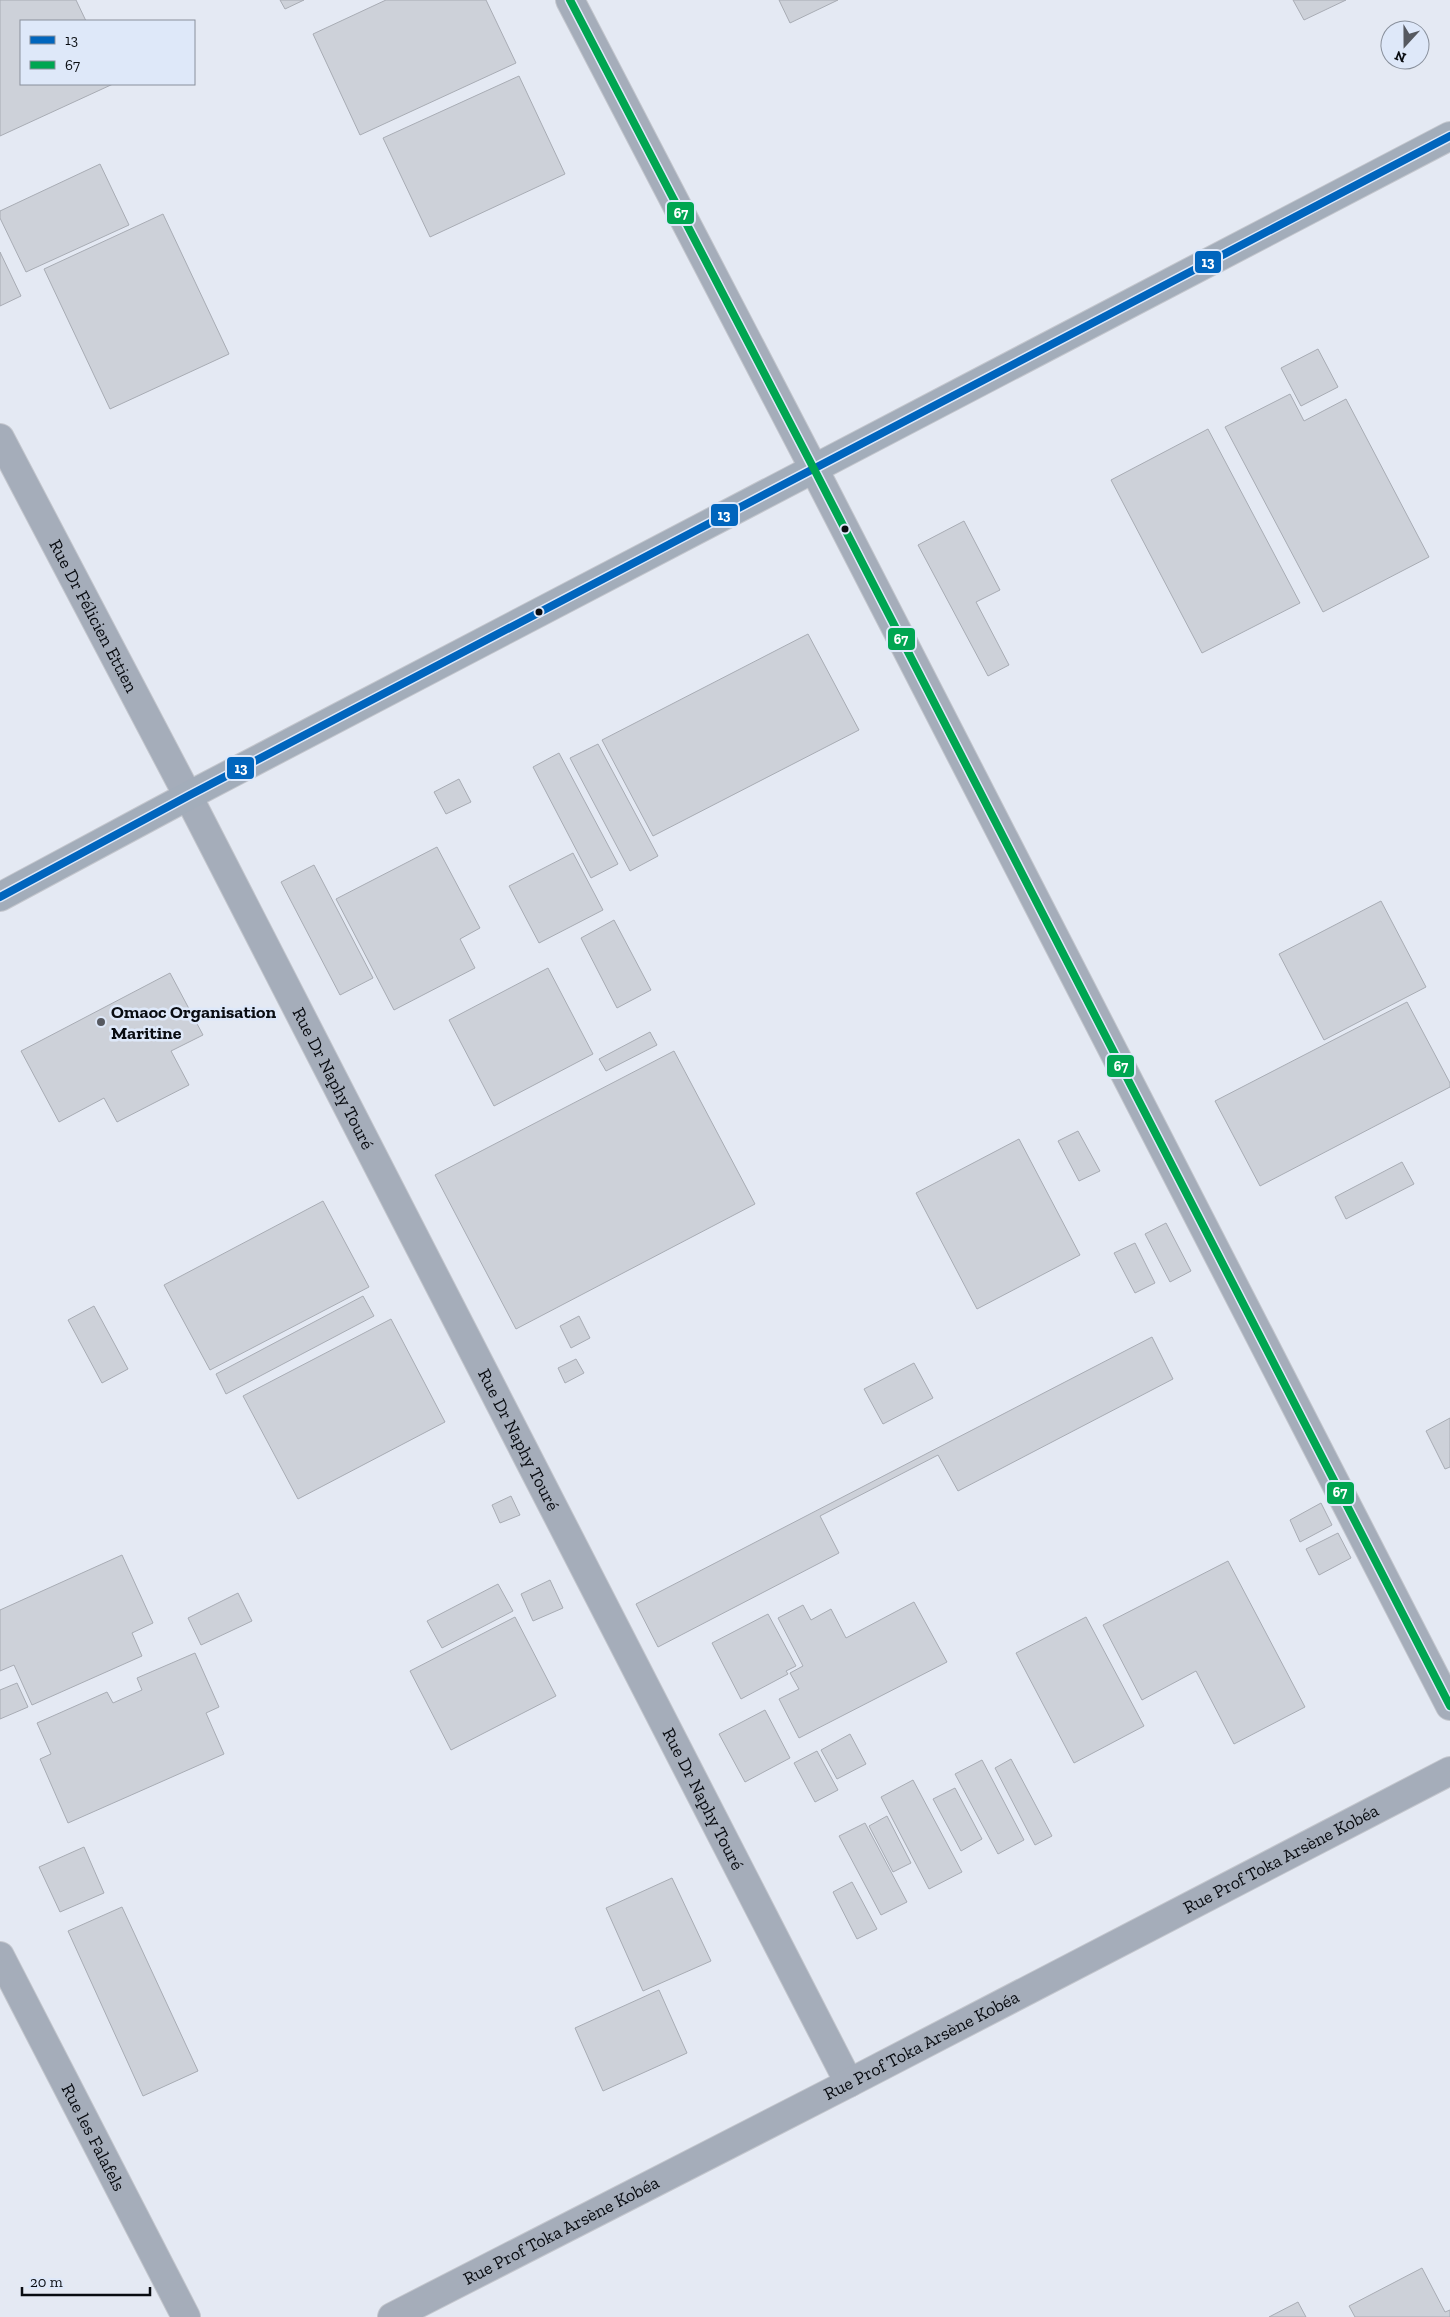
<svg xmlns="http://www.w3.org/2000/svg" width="1450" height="2317" viewBox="0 0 1450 2317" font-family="'Zilla Slab',serif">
<rect width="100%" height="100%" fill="#e4e9f3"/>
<g fill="#cdd1d9" stroke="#a8acb4">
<path d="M0,0H76L86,21H21V84H113L0,136Z"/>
<path d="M280,0H304L285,9Z"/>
<path d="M386,0H486L516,63L360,135L313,34Z"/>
<path d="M779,0H838L790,23Z"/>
<path d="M1293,0H1346L1304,20Z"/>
<path d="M519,76L565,174L430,237L383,138Z"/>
<path d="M100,164L129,225L26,272L0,218V211Z"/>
<path d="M163,214L229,354L110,409L44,269Z"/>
<path d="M0,252L21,296L0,306Z"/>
<path d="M1318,349L1338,387L1301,406L1281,368Z"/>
<path d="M1290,394L1304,421L1346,399L1429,557L1323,612L1225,427Z"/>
<path d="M1208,429L1300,603L1202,653L1111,480Z"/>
<path d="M964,521L1000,590L976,602L1009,665L988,676L918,545Z"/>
<path d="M808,634L859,730L653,836L602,740Z"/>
<path d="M598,744L658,856L630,871L570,758Z"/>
<path d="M559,753L618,864L591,878L533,767Z"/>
<path d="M459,779L471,802L446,814L434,792Z"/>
<path d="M437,847L480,928L460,939L475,968L394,1010L336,899Z"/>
<path d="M573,853L603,910L539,943L509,886Z"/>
<path d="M314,865L373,978L340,995L281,882Z"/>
<path d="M1381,901L1426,987L1324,1040L1279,954Z"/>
<path d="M614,920L651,990L617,1008L581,938Z"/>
<path d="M548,968L593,1054L494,1106L449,1020Z"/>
<path d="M170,973L203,1035L171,1051L189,1085L117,1122L104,1098L59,1122L21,1051Z"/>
<path d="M1407,1002L1450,1083V1087L1260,1186L1215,1101Z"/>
<path d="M650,1032L657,1045L606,1071L599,1059Z"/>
<path d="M674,1051L755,1204L516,1329L435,1175Z"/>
<path d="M1078,1131L1100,1171L1079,1181L1058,1141Z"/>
<path d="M1019,1139L1080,1255L977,1309L916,1193Z"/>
<path d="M1402,1162L1414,1184L1346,1219L1335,1197Z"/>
<path d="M323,1201L369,1287L210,1370L164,1285Z"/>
<path d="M1166,1223L1191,1271L1170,1282L1145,1234Z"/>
<path d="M1135,1243L1155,1283L1135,1293L1114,1253Z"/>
<path d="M363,1296L374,1316L226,1394L216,1374Z"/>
<path d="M94,1306L128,1369L102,1383L68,1320Z"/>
<path d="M579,1316L590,1338L571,1348L560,1326Z"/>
<path d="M391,1319L445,1422L298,1499L243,1396Z"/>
<path d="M1152,1337L1173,1379L958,1491L938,1455L820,1516L839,1553L658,1647L636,1604Z"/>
<path d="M576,1359L584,1373L565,1383L558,1368Z"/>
<path d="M914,1363L933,1398L883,1424L864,1389Z"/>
<path d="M1450,1418V1467L1445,1469L1426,1431Z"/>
<path d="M511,1496L520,1515L500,1523L492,1505Z"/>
<path d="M1321,1503L1332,1525L1300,1542L1290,1520Z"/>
<path d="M1338,1533L1351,1558L1319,1575L1306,1549Z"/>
<path d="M122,1555L153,1623L132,1633L142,1656L32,1705L14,1665L0,1671V1610Z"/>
<path d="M1228,1561L1305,1707L1234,1744L1196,1671L1142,1700L1103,1625Z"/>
<path d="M550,1580L563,1608L533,1621L521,1594Z"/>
<path d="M498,1584L513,1611L442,1648L427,1621Z"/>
<path d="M238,1593L252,1621L201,1645L188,1618Z"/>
<path d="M914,1602L947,1662L799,1738L779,1699L799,1689L790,1673L803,1666L778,1618L803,1605L811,1620L831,1609L846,1638Z"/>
<path d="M768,1614L796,1666L786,1671L788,1674L741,1699L712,1643Z"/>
<path d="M515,1617L556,1696L451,1750L410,1671Z"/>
<path d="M1086,1617L1144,1726L1074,1763L1016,1653Z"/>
<path d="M195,1653L219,1707L206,1713L224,1754L68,1823L40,1759L51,1754L37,1723L107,1692L113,1703L142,1690L137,1678Z"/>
<path d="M17,1683L28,1707L0,1719V1690Z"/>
<path d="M765,1710L790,1758L745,1782L719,1734Z"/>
<path d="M850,1734L866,1764L837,1779L821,1750Z"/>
<path d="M817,1751L838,1790L815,1802L794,1763Z"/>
<path d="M1011,1759L1052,1836L1035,1845L995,1768Z"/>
<path d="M982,1760L1024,1840L998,1854L955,1774Z"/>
<path d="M913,1780L962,1872L929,1889L881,1797Z"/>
<path d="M955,1788L982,1839L961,1851L933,1799Z"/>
<path d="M887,1816L911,1863L893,1872L869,1826Z"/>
<path d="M865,1823L907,1902L881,1915L839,1836Z"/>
<path d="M84,1847L104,1893L60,1912L39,1867Z"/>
<path d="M672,1878L711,1961L643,1991L606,1908Z"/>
<path d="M852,1882L877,1929L857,1939L833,1892Z"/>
<path d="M122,1907L198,2071L143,2096L68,1931Z"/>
<path d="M659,1990L687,2053L603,2091L575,2028Z"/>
<path d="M1422,2268L1445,2312L1450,2310V2317H1355L1349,2306Z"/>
<path d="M1298,2302L1306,2317H1269Z"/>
</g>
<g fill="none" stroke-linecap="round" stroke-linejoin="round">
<defs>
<g id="street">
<path d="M570,0L814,469L1450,1706"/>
<path id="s1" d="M0,438L188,796L849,2083"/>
<path id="s2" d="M0,1956L186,2317"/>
<path id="s3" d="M392,2317L849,2083L1450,1771"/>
</g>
<path id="secondary" d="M0,897L188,796L1450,136"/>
</defs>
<use href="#street" stroke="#c3c6cd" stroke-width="30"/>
<use href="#secondary" stroke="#c3c6cd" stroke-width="30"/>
<use href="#street" stroke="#a5adba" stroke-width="28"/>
<use href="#secondary" stroke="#a3adba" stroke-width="28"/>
<defs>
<path id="bus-1" d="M0,897L188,796L1450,136"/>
<path id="bus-2" d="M570,0L814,469L1450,1706"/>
</defs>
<use href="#bus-1" stroke="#dee8f9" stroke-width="11"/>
<use href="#bus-2" stroke="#dee8f9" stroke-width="11"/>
<use href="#bus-1" stroke="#0065bd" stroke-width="8"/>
<use href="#bus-2" stroke="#00a651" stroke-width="8"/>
</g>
<g fill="#090c11" stroke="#dee8f9" stroke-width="2">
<circle cx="845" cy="529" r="4.5"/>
<circle cx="539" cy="612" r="4.5"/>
</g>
<circle fill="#565960" stroke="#dee8f9" stroke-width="2" cx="101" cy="1022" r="5"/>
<g text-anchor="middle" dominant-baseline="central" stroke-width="5" stroke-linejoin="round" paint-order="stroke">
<g font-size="18" fill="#090c11" stroke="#dee8f9">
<text stroke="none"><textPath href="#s1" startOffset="201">Rue Dr Félicien Ettien</textPath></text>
<text stroke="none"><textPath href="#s1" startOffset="722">Rue Dr Naphy Touré</textPath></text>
<text stroke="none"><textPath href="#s1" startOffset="1128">Rue Dr Naphy Touré</textPath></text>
<text stroke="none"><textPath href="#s1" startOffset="1532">Rue Dr Naphy Touré</textPath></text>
<text stroke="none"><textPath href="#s3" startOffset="1000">Rue Prof Toka Arsène Kobéa</textPath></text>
<text stroke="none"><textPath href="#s3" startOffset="595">Rue Prof Toka Arsène Kobéa</textPath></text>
<text stroke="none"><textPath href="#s2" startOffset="204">Rue les Falafels</textPath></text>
<text stroke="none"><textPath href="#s3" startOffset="190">Rue Prof Toka Arsène Kobéa</textPath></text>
</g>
<g font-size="18" font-weight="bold" fill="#090c11" stroke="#dee8f9" text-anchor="start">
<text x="111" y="1012">Omaoc Organisation<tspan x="111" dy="21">Maritine</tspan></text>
</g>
</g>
<g stroke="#dee8f9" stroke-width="2">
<rect x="666" y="201" width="29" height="24" rx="5" fill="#00a651"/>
<rect x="1194" y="250" width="28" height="24" rx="5" fill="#0065bd"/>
<rect x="710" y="503" width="29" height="24" rx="5" fill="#0065bd"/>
<rect x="887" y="627" width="29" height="24" rx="5" fill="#00a651"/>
<rect x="226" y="756" width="29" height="24" rx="5" fill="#0065bd"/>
<rect x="1106" y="1054" width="29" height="24" rx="5" fill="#00a651"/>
<rect x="1326" y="1481" width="29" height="24" rx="5" fill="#00a651"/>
</g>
<g font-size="14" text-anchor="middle" font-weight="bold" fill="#fff">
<text x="681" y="218">67</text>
<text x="1208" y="267">13</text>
<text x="724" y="520">13</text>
<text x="901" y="644">67</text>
<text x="241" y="773">13</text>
<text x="1121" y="1071">67</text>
<text x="1340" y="1497">67</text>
</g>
<rect x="20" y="20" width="175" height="65" fill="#dee8f9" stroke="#89909c"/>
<rect x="30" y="36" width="25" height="8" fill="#0065bd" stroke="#89909c"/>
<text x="65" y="45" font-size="15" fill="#090c11">13</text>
<rect x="30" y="61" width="25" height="8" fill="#00a651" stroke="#89909c"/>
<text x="65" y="70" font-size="15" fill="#090c11">67</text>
<g transform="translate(1405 45) rotate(201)"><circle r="24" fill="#dee8f9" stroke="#89909c"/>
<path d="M0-4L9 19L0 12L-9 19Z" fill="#565960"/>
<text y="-8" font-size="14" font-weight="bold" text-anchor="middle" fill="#090c11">N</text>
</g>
<path d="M22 2287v8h128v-8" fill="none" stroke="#090c11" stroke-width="2.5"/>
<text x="30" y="2287" font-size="15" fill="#090c11" stroke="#dee8f9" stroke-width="4" paint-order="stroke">20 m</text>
</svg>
